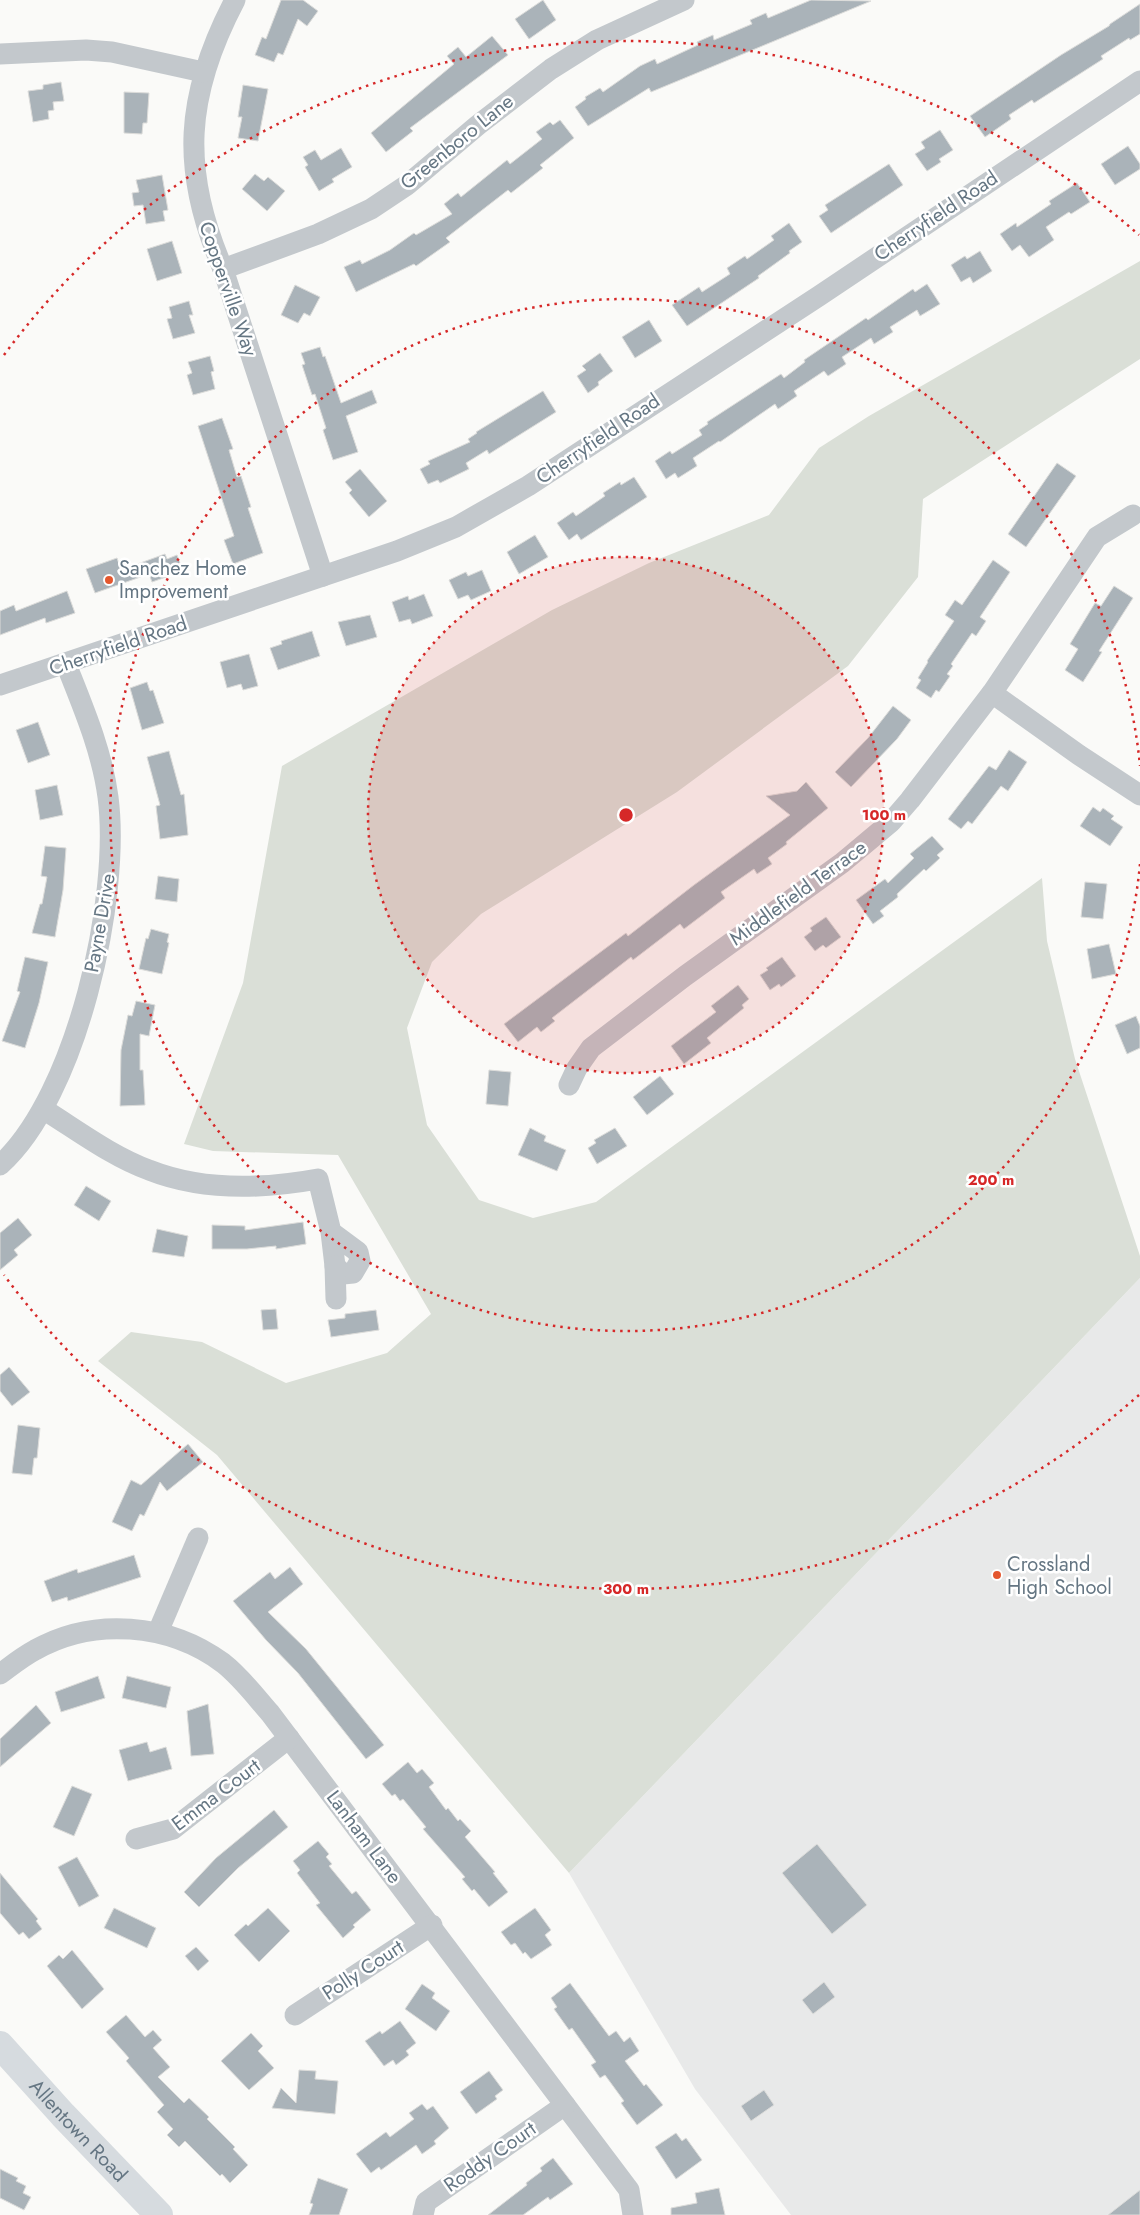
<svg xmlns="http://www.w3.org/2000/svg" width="1140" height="2215" viewBox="0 0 1140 2215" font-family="Jost,sans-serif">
<rect width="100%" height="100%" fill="#fafaf8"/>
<path fill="#e8e9e9" d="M1140,1278V2215H791L695,2089L569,1873Z"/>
<path fill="#dadfd7" d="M1140,261V359L923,499L918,577L848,666L677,792L481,914L432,962L407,1028L427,1125L479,1200L533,1218L596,1202L1042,878L1047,941L1075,1059L1140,1256V1278L569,1873L217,1455L98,1361L131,1332L202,1342L286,1383L387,1353L431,1314L338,1155L213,1151L184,1144L243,983L282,766L552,610L649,563L769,515L819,448L869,416Z"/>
<g fill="#aab3b9" stroke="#dcdcda">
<path d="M281,0H303L318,11L307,26L298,19L283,55L278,53L274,62L255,55L262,37L266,39Z"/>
<path d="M543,0L556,20L529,39L515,19Z"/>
<path d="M811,0L871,1L651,92L649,88L588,126L575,107L586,99L585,97L600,88L603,92L640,66L655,59L657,64L698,45L697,42L713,35L714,40L752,24L750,20L766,13L768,18Z"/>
<path d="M1140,4V34L1130,40L1129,38L1101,56L1103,59L1034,103L1032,100L1009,115L1011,119L985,137L970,116L1061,55L1109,26L1110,24Z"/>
<path d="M492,36L508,55L410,128L413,131L386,152L371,133L454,64L447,56L458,47L466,57Z"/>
<path d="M61,82L64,101L53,102L54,110L48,111L49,119L33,122L28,91L43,89V85Z"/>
<path d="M243,85L268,89L258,141L238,138L242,117H238Z"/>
<path d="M124,92L149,93L147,123H143L142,134L124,133Z"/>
<path d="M560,120L574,138L540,165L543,168L511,193L508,190L446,238L450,242L416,266L414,264L356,292L344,267L360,260L362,264L390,250L414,233L416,235L452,214L444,204L458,193L461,197L507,160L510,164L542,139L536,132L550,122L553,125Z"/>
<path d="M940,130L953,150L939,159L941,162L927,171L915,154L925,148L921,142Z"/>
<path d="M1128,146L1140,164V169L1115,185L1101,164Z"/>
<path d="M341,148L352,167L332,179L334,182L319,191L305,167L308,165L303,157L315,150L321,160Z"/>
<path d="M889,164L903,185L831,233L819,216L828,210L825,205Z"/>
<path d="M255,174L264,181L268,177L285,191L267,211L242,189Z"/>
<path d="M162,175L168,210L163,211L165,221L146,224L143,205L134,206L132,193L139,192L136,180Z"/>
<path d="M1077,183L1090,202L1071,214L1069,212L1046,227L1054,240L1029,257L1020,245L1012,251L1000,234L1016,223L1017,227L1051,204L1049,201Z"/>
<path d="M789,223L802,242L789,251L790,253L758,276L759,278L687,326L672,305L699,287L702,292L730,274L727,268L745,256L747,259L774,240L771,236Z"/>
<path d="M172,241L182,273L157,281L147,249Z"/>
<path d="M980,251L992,271L973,283L970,277L961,282L951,265L965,256L967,259Z"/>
<path d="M927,284L940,304L920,316L917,310L890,327L893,332L874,344L871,338L842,357L846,364L828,376L824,371L794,391L797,396L778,409L775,404L720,442L719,441L693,458L697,466L678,478L675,473L666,479L655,461L670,451L672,454L702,435L699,430L708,424L707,422L781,374L784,378L805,362L804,360L866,318L868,320L913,289L915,292Z"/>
<path d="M295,285L320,297L310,316L304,313L298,323L281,315Z"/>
<path d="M189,301L193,315H189L195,333L173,339L167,319L172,318L169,307Z"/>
<path d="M649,320L662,341L635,358L622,337Z"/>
<path d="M320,347L323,357L325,356L341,403L372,390L377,403L346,416L358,452L333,460L323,430L326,428L315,394L312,395L302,365L305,364L301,353Z"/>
<path d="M600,353L613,371L598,382L599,385L588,393L577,376L586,370L582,366Z"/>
<path d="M210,356L214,371L211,372L215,389L193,395L187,375L192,373L188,362Z"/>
<path d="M543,391L556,412L489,454L487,450L466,463L469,469L440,483L438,480L428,484L420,469L430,464L428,461L470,442L468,439L477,433L476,432Z"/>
<path d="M222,418L233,449L229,450L237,477L241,476L251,507L248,508L263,553L233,564L224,540L234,536L198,426Z"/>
<path d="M1057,463L1076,476L1026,547L1008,534Z"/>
<path d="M360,469L387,501L369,517L349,493L352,490L345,482Z"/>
<path d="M634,477L647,497L581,540L577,534L569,540L557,523L573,512L576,516L605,496L603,493L620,482L621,485Z"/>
<path d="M535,535L548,557L519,574L507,552Z"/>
<path d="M165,554L167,559L177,555L183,571L152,582L149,574L95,593L86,569L117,558L121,570Z"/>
<path d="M993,560L1010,572L980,617L986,621L976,636L972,633L951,664L953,666L947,674L950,676L939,692L936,690L931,698L916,688L921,680L918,678L928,662L927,661L954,621L945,615L955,600L962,605Z"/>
<path d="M482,570L491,591L471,600L468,595L458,599L449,580L466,572L468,576Z"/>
<path d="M1114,586L1133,598L1099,651L1102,652L1083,682L1065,670L1078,649L1070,644L1095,603L1101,606Z"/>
<path d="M67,591L75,613L46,623L45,618L0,635V611L14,605L16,611Z"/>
<path d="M424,594L433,616L412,624L410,619L399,622L392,602L408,596L409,600Z"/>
<path d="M370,615L377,637L346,646L338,622Z"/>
<path d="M312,631L320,656L278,670L270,648L282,644L281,641Z"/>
<path d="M249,654L258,686L243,690L241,684L227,688L220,662Z"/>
<path d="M147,682L150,691L153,690L164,723L142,730L130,688Z"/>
<path d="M893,706L911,720L897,739L851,787L835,772L868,738Z"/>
<path d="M38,722L50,755L28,763L16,730Z"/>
<path d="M1009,750L1027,762L1008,791L1001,786L972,824L968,821L961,829L948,819L989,766L996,770Z"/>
<path d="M169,751L181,795L184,794L188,835L160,839L156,806L160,805L147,757Z"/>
<path d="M806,782L828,808L786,842L787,844L768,858L772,864L757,874L754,869L721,892L725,898L684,929L680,924L633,960L631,957L552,1018L555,1021L541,1032L537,1027L518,1042L504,1024L626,933L628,936L694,885L790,815L766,796L797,791Z"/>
<path d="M57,785L63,815L40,820L35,790Z"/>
<path d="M1093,807L1100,812L1103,808L1114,816L1111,819L1123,827L1110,846L1080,826Z"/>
<path d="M932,836L944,849L937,855L940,858L926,871L924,869L897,894L898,897L880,911L884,916L873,924L856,900L885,879L888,883L914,858L910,854Z"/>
<path d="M45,846L66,848L63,890L55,937L32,933L40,904H42L47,877L41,876Z"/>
<path d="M158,876L179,879L177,902L155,899Z"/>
<path d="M1085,882L1107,884L1103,919L1081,917Z"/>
<path d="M826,917L841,937L826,948L823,945L815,951L804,937L812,931L810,928Z"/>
<path d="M151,929L169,934L167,942L169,943L162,974L139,969L146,938L148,939Z"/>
<path d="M1109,944L1116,974L1092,979L1087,949Z"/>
<path d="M25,957L48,962L39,1003L25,1048L2,1041L20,992L17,991Z"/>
<path d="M782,957L796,976L781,987L779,984L770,990L760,975L768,970L766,968Z"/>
<path d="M738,985L749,999L742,1005L744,1008L707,1038L711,1043L684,1064L671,1046L716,1012L711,1006Z"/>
<path d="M136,1001L155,1005L149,1036L140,1034V1070H143L145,1105L120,1106L121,1050L128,1015L132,1016Z"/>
<path d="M1136,1016L1140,1026V1048L1127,1054L1115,1025Z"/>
<path d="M489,1070L511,1072L508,1106L486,1104Z"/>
<path d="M660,1076L674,1094L647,1115L633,1097Z"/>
<path d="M530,1128L546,1136L544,1141L566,1150L557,1171L518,1155Z"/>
<path d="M615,1128L627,1146L597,1164L588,1148L596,1143L594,1140Z"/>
<path d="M86,1186L111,1201L99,1221L74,1205Z"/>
<path d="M18,1218L32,1235L14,1250L18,1255L0,1270V1233Z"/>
<path d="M303,1222L306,1244L276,1249V1246L247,1249H212V1225L245,1226V1230Z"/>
<path d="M157,1229L188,1236L184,1257L152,1252Z"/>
<path d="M276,1309L278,1329L263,1330L261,1310Z"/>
<path d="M376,1310L379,1330L331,1337L328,1320L345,1318V1314Z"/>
<path d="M9,1367L30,1392L12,1406L0,1391V1375Z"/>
<path d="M18,1425L40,1428L37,1458H34L32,1475L12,1473Z"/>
<path d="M188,1444L203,1462L167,1491L160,1482L144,1516L140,1514L132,1531L112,1522L131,1480L141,1485Z"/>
<path d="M134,1555L141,1577L68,1601L67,1597L52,1602L44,1581L77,1569L78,1573Z"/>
<path d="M290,1567L303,1584L268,1612L306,1649L384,1745L366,1759L298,1673L266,1640L233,1601L270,1572L275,1579Z"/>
<path d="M98,1676L105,1698L61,1712L55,1692Z"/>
<path d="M127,1676L171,1687L166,1708L122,1698Z"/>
<path d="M208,1704L214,1754L191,1756L187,1711Z"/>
<path d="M36,1705L51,1723L0,1767V1739Z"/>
<path d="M147,1742L150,1752L166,1747L172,1769L128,1781L119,1750Z"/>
<path d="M408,1762L417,1773L422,1769L434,1783L429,1787L446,1810L448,1808L458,1821L460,1819L471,1831L465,1837L495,1872L493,1873L508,1892L489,1907L474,1889L472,1891L462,1879L465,1877L423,1829L426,1827L403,1799L400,1801L395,1794L392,1796L382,1784Z"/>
<path d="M72,1786L92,1794L74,1836L53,1827Z"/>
<path d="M274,1810L288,1827L238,1868L199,1907L184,1892L216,1858Z"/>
<path d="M318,1841L329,1854L326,1857L332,1864L329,1866L352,1894L356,1891L371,1910L353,1925L355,1927L343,1938L316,1905L320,1903L297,1873L300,1870L293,1861Z"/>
<path d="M817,1844L867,1905L832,1934L782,1873Z"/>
<path d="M77,1857L99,1896L79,1907L58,1867Z"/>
<path d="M0,1873L38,1919L36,1921L42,1929L29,1939L23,1932L19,1935L0,1913Z"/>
<path d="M114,1908L156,1928L147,1948L104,1928Z"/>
<path d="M268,1908L290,1931L259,1962L234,1935L246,1924L248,1926Z"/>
<path d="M535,1908L551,1930L545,1935L552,1945L531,1959L525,1952L523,1954L515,1943L511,1945L501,1932Z"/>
<path d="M196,1947L209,1961L198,1971L185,1956Z"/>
<path d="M72,1950L104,1989L82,2009L47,1966L59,1955L63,1959Z"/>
<path d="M824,1982L835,1997L813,2014L802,2000Z"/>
<path d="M570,1983L609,2036L616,2031L624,2042L630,2037L639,2051L625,2061L644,2086L646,2084L663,2105L637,2125L621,2103L624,2101L605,2075L600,2078L591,2065L596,2062L572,2028L569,2030L554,2009L557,2007L551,1998Z"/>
<path d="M422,1984L435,1993L432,1998L450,2011L436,2031L405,2009Z"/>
<path d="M126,2015L145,2037L153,2030L162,2040L153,2048L170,2067L158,2077L184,2103L189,2098L209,2117L207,2119L235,2147L233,2149L248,2165L230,2183L222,2174L220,2176L185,2141L179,2147L167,2135L173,2129L157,2112L164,2105L126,2061L129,2058L106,2032Z"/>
<path d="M400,2021L416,2043L406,2051L409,2055L396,2065L393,2060L384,2066L365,2041L380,2031L382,2034Z"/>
<path d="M251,2033L263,2046L258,2051L274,2068L249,2090L221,2061Z"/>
<path d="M299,2070L316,2071L315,2079L338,2081L335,2114L272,2108L281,2088L296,2103Z"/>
<path d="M489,2071L503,2090L495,2096L497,2099L476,2114L460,2092Z"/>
<path d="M764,2090L774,2105L751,2121L741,2106Z"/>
<path d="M422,2104L427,2110L433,2106L449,2128L434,2141L436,2144L422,2154L416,2145L381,2170L379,2167L371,2173L356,2154L386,2132L390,2137L414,2119L409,2113Z"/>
<path d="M676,2133L682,2141L686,2138L702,2160L676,2179L655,2147Z"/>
<path d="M553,2158L573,2184L550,2200L548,2197L523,2215H488L527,2185L526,2183L542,2171L540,2168Z"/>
<path d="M0,2169L18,2178L16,2181L26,2186L23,2193L31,2197L24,2210L0,2198Z"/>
<path d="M318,2178L348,2189L339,2215H309L313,2204L310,2203Z"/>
<path d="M719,2188L725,2215H671V2208L697,2203L695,2193Z"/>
<path d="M1140,2190V2215H1108Z"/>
</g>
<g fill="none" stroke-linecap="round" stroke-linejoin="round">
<g stroke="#c3c8cc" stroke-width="21">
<path d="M235,0C185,95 180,170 223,269L323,576"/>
<path d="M0,54L86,50L112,52L203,72"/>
<path d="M223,269L318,234L371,209L407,185L478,125L551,69L597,40L684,0"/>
<path d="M0,685L397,551L456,527L528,486L819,296L1140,81"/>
<path d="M992,693L1079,755L1140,795"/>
<path d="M569,1085L577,1068L591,1048L685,976L842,863L891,822L910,800L992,693L1097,537L1133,515"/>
<path d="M43,1109C77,1130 111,1156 149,1170C202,1191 263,1189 318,1179L331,1232L358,1252L360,1261L353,1273L343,1274L335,1266L331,1232"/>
<path d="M0,1165C77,1096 121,897 108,797C102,751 83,707 66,664"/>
<path d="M335,1266L336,1299"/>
<path d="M158,1632L198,1538"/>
<path d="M0,1674C11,1666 22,1657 35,1650C93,1617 169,1623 223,1663C241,1677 255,1696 270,1713L629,2190L633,2215"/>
<path d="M136,1839L173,1829L289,1738"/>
<path d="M295,2015L432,1925"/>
<path d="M423,2215L426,2202L565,2105"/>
</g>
<path stroke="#d6dbdf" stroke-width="28" id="s1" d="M0,2045L63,2115L159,2215"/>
</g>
<circle cx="626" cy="815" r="258" fill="#d62828" fill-opacity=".12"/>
<g fill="none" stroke="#d62828" stroke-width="2.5" stroke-dasharray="2.5 5">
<circle cx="626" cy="815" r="258"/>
<path d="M1140 864A516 516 0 1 1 1140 766"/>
<path d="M1139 1395A774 774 0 0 1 4 1275M4 355A774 774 0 0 1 1139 235"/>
</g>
<g fill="#e4572e" stroke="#fff" stroke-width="2">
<circle cx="109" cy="580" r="5"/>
<circle cx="997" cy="1575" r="5"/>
</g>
<g text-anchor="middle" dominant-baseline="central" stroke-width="5" stroke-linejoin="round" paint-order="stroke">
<g font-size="20" fill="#657683" stroke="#fff">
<text transform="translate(457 142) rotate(-39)">Greenboro Lane</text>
<text transform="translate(936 216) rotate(-34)">Cherryfield Road</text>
<text transform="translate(228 289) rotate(71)">Copperville Way</text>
<text transform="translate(598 439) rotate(-34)">Cherryfield Road</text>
<text transform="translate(118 646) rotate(-19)">Cherryfield Road</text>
<text transform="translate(798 893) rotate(-36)">Middlefield Terrace</text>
<text transform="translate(100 923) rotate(-80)">Payne Drive</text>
<text transform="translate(216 1795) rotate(-37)">Emma Court</text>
<text transform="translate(364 1837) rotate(53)">Lanham Lane</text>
<text transform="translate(363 1970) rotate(-33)">Polly Court</text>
<text stroke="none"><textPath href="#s1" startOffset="116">Allentown Road</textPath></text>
<text transform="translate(490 2157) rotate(-35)">Roddy Court</text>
</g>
<g font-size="20" fill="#657683" stroke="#fff" text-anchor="start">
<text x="119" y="568">Sanchez Home<tspan x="119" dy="23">Improvement</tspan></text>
<text x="1007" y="1564">Crossland<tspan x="1007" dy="23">High School</tspan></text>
</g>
</g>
<circle cx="626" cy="815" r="8" fill="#d62828" stroke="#fff" stroke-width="2.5"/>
<g font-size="15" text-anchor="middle" font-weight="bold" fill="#d62828" stroke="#fff" stroke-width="5" stroke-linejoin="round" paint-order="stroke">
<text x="884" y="820">100 m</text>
<text x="991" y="1185">200 m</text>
<text x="626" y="1594">300 m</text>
</g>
</svg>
